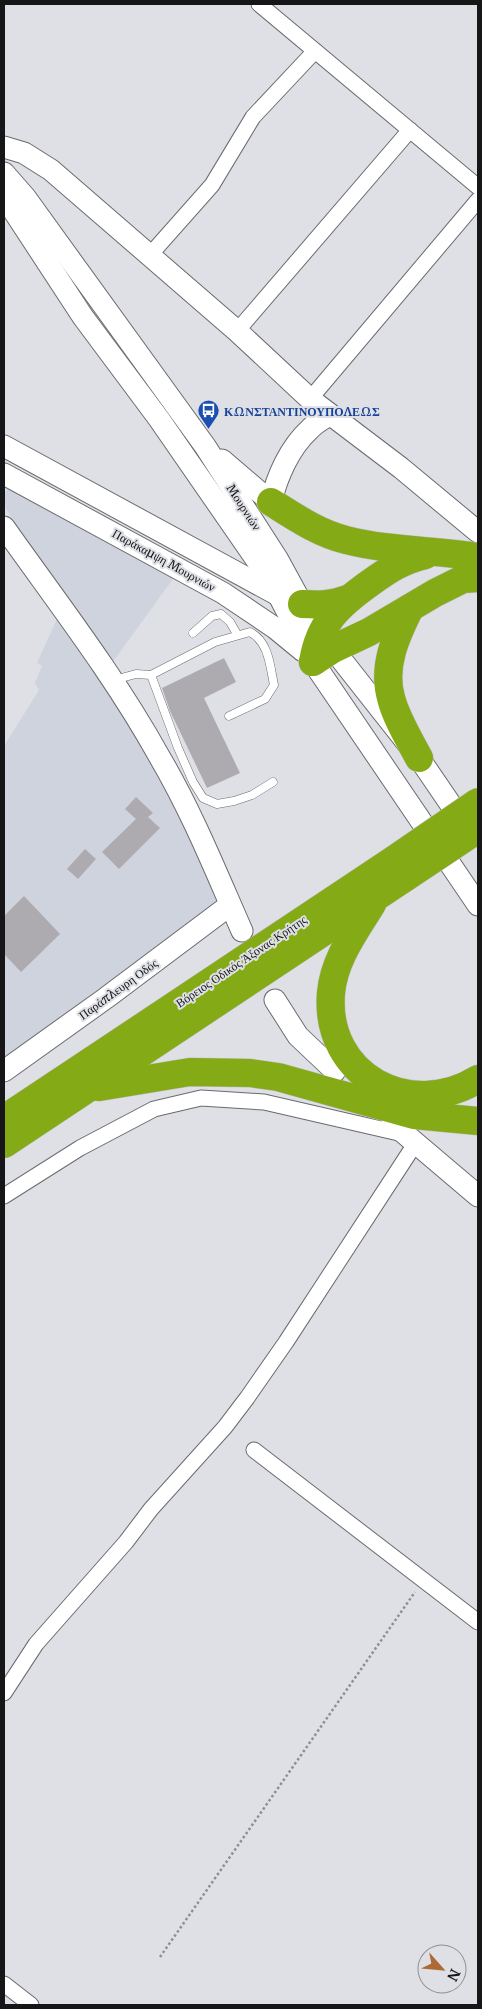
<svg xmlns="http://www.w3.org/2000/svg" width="482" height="2009" viewBox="0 0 482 2009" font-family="Merriweather,serif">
<rect width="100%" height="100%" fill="#dfe0e5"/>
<path fill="#cfd3de" d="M9,485L178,572L104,674L167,783L220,902L4,1058V746L39,690L35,683L42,666L37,663L66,599L6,509L4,495Z"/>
<g fill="#adabaf">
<path d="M224,658L236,682L204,698L240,773L207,788L170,711L162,688Z"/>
<path d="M136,797L153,813L148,817L160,828L119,869L102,852L136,819L125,809Z"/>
<path d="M85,849L96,859L78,879L67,869Z"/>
<path d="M24,896L60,934L21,972L4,954V916Z"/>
</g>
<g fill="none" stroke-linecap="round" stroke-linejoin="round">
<defs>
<g id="lane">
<path d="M193,633L212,616L221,614L230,622L237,634"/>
<path d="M151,675L178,748L193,782L203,798L217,804L234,801L252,795L273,782"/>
<path d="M114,680L136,674L151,675L215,642L250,632C269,642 270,666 274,685L265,699L229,716"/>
</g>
<g id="street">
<path d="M259,4L478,187"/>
<path d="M150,255L212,185L253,117L315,51"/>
<path d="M237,331L410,130"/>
<path d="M310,399L478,200"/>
<path d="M4,1196L80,1148L154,1109L201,1098L264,1102L403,1134"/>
<path d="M254,1450L478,1622"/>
<path d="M4,1693L36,1644L126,1542L151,1509L225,1427L247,1398L286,1342L415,1144"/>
<path d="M4,1984L31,2005"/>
</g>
<g id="secondary">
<path d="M4,147L24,153L51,170L237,331L310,399L401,468L478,532"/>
<path d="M4,173L25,197L205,446L278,560L302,604L333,649L419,758L466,827"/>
<path d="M4,192L11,207L83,317L159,419L260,565L279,596L313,662L478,905"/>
<path d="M4,446L278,595"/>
<path d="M222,460L271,502C277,476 290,447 310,429C315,423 323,419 329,415"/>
<path d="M4,474L223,593L275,628L303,651"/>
<path d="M4,527C57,602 114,675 159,756C192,812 216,872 242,931"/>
<path d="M275,1000L298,1036L335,1071"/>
<path d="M4,1071L106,998L230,905"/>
<path d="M392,1123L478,1196"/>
</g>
<g id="highway">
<path d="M271,502C295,517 318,533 346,540C389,551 434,550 478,557"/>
<path d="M302,604C319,605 331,605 347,599"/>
<path d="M410,608C396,636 382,666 391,698C396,718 409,739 419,758"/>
<path d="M313,662L333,649L369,632L435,593L463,579L478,578"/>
<path d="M313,662C319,623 339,605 370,583C388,570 403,560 425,555"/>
<path d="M372,904C355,932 334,959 331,993C324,1076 410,1121 478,1079"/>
<path d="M99,1087L190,1072L250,1073L278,1077L414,1115L478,1121"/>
<path d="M4,1119L389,863"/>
<path d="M4,1144L406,877"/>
</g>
</defs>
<use href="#lane" stroke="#6a6b6f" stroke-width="9"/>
<use href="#street" stroke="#6a6b6f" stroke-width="17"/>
<use href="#secondary" stroke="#6a6b6f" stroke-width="23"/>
<use href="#highway" stroke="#bebebe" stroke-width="29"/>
<path stroke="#8e8f93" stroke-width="2.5" stroke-dasharray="2.5 2.5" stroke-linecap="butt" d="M160,1957L415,1592"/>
<use href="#lane" stroke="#fff" stroke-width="8"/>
<use href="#street" stroke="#fff" stroke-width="15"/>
<use href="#secondary" stroke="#fff" stroke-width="21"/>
<use href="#highway" stroke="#84aa15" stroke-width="28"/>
<defs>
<g id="highway-bridge">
<path d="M389,863L478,802"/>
<path d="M406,877L478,829"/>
</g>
</defs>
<use href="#highway-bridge" stroke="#bebebe" stroke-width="29" stroke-linecap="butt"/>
<use href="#highway-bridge" stroke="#84aa15" stroke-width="28"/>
</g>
<defs>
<symbol id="bus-pin" viewBox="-11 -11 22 30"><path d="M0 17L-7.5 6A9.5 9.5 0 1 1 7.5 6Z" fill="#1a4fb4" stroke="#dfe0e5"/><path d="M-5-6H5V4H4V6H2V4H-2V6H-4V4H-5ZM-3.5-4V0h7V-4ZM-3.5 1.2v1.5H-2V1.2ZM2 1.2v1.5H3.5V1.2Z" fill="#fff"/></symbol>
</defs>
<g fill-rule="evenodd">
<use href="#bus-pin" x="196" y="398" width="25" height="34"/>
</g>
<g text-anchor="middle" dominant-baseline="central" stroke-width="4" stroke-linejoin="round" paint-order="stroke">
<g font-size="12" font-weight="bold" fill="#164399" stroke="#dfe0e5" text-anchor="start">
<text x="224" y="411">ΚΩΝΣΤΑΝΤΙΝΟΥΠΟΛΕΩΣ</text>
</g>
<g font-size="12" fill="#161618" stroke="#dfe0e5">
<text transform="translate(244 507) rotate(57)">Μουρνιών</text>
<text transform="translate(164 560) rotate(29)">Παράκαμψη Μουρνιών</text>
<text transform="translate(241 961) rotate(-34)">Βόρειος Οδικός Άξονας Κρήτης</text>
<text transform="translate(118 989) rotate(-36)">Παράπλευρη Οδός</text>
</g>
</g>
<rect width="482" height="2009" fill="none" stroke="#161618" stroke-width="10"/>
<g transform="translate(442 1969) rotate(117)"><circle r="24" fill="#dfe0e5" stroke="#8f8f93"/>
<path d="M0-4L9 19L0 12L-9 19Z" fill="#ac6b34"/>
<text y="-8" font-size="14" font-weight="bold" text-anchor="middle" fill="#161618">N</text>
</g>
</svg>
